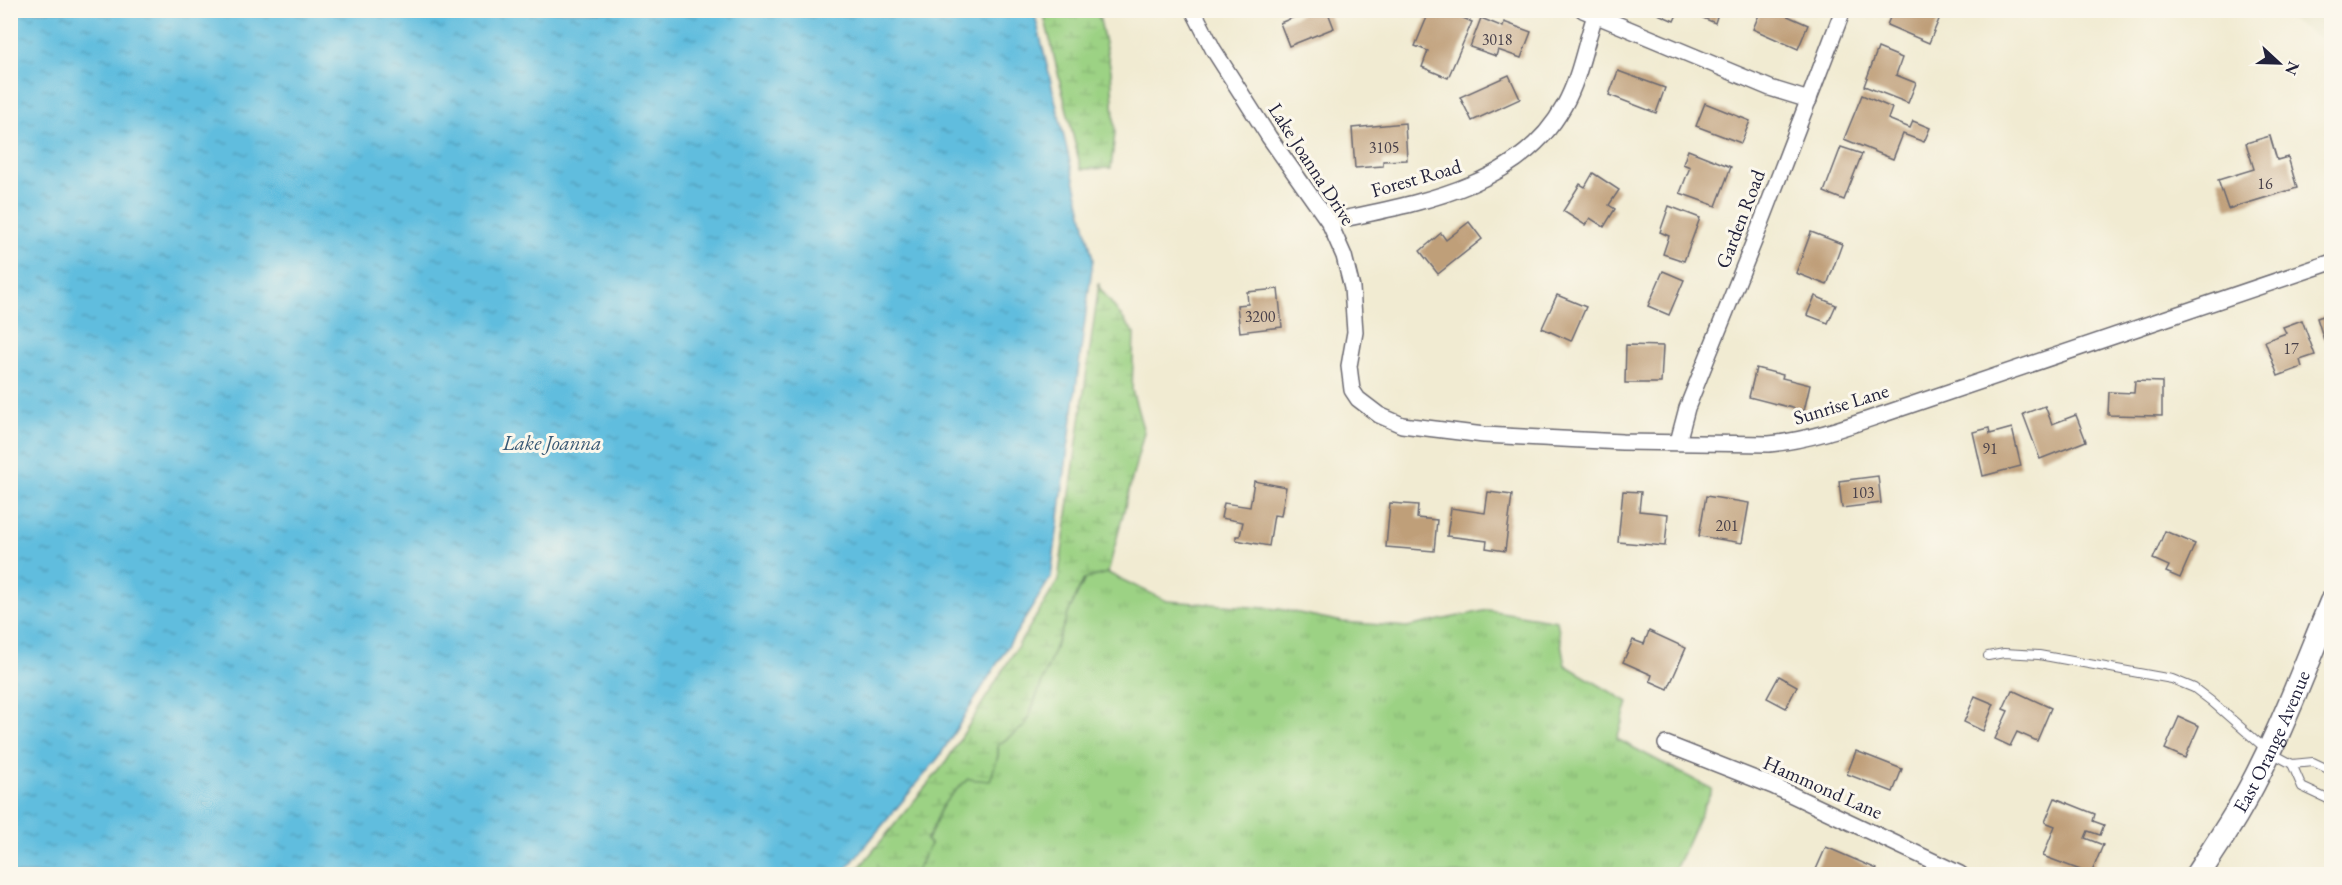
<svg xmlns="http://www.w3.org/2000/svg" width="2342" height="885" viewBox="0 0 2342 885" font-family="'EB Garamond',serif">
<defs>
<pattern id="grass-tufts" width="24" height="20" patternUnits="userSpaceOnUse" patternTransform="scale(1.5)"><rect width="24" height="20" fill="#9cd284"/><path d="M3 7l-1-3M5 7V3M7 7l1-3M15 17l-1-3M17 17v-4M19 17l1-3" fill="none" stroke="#86b473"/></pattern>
<pattern id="wetland-marsh" width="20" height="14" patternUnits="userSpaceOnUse" patternTransform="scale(1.5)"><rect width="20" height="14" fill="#9cd284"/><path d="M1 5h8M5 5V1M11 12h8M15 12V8" fill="none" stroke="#86b473"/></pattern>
<pattern id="water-ripples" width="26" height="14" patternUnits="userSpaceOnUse" patternTransform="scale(1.5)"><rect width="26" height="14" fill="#60bdde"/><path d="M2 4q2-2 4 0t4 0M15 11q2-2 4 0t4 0" fill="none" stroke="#4f99b5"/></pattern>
</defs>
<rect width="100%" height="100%" fill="#fbf7ec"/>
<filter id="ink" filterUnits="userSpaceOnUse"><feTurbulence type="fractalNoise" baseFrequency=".0167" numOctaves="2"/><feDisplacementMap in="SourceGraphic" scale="12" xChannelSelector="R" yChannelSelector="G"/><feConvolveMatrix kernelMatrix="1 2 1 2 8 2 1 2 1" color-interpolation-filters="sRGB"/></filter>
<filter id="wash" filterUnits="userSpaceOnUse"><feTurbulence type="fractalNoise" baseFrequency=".008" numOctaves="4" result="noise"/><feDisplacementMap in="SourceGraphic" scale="24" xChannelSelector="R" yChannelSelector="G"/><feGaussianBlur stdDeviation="1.35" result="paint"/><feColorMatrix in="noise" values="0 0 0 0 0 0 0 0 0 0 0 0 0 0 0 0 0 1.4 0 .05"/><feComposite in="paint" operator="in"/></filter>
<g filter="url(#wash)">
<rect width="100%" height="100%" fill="#f1ebd2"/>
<path fill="#dfddbb" d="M2277,10L2331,11V45L2276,11Z"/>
<path fill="url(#grass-tufts)" stroke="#5f7a60" stroke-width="1.5" d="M1108,573L1167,601L1279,609L1343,622L1407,627L1488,610L1557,621L1565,665L1628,702L1617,739L1712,789L1673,874H915L930,844L926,840C934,831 935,821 940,810C952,787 978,772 998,756V745L1026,725L1025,721H1027L1069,611L1085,579Z"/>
<g fill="url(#wetland-marsh)" stroke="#5f7a60" stroke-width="1.5">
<path d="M1043,11H1098L1111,70L1115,133L1111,168L1081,169Z"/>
<path d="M1099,283V287L1134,333L1132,390L1144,432L1108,573L1084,579L1069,611L1027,721H1025L1026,725L998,745V756L990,781L968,779C957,789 945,799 939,813C935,823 933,831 926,840L930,844L915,874H854L946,762L1058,581Z"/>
</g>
<path fill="url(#water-ripples)" stroke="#41708c" stroke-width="1.5" d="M10,11H1034L1093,259L1051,577L939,757L842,874H11Z"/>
<g id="blocks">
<g fill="#bf9f79">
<path d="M1311,10H1327L1334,28L1289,46L1280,23Z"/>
<path d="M1430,10H1445L1472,22L1448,78L1422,67L1428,51L1415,46Z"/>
<path d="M1649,10H1679L1674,21Z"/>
<path d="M1684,10H1719L1715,23Z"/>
<path d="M1761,10H1774L1808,25L1798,49L1753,29Z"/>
<path d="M1893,10H1943L1929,43L1887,25Z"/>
<path d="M1481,18L1503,27L1504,22L1531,32L1521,58L1498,50L1496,56L1470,47Z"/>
<path d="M1878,48L1902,58L1896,75L1916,83L1908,103L1864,86Z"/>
<path d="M1618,71L1665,88L1656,113L1609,95Z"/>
<path d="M1509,75L1520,99L1472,121L1460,97Z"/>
<path d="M1862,95L1892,108L1888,119L1910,128L1913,121L1930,128L1924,142L1903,134L1893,159L1844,139Z"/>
<path d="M1705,103L1750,121L1741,143L1696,126Z"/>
<path d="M1405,123L1407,160L1383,161V166L1355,168L1352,128Z"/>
<path d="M2270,136L2277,160L2288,157L2297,188L2228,209L2218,180L2254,169L2246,143Z"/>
<path d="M1841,147L1862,154L1844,200L1824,192Z"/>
<path d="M1688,150L1731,167L1716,206L1680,193L1690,167L1683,164Z"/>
<path d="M1593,173L1619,190L1609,205L1615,209L1604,227L1590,218L1585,225L1563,211L1580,184L1585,187Z"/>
<path d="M1669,206L1700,218L1684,261L1663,254L1669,236L1660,232Z"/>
<path d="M1469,222L1482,239L1438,274L1420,251L1441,233L1446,240Z"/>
<path d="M1811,232L1842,244L1827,285L1796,273Z"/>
<path d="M1663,271L1684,280L1669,315L1648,306Z"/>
<path d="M1278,289L1282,327L1240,332L1237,305L1248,304L1247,292Z"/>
<path d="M1557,295L1586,307L1571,341L1542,328Z"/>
<path d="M1815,296L1836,305L1828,323L1807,315Z"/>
<path d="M2332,313V337L2324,340L2317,318Z"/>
<path d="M2302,320L2315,355L2300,360L2302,367L2278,376L2265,341L2286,333L2283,327Z"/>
<path d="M1626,345L1663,346L1661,383H1625Z"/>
<path d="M1756,368L1783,375L1782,378L1810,385L1804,411L1749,397Z"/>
<path d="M2135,381L2162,382V416L2108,415L2109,392L2134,393Z"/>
<path d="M2045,406L2052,424L2076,415L2086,441L2040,459L2023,414Z"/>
<path d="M1989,428L1990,434L2012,428L2021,466L1983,476L1973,432Z"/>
<path d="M1878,476L1881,503L1842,508L1839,481Z"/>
<path d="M1254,481L1286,487L1281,516L1274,515L1269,546L1236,540V536H1240L1243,522L1221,518L1224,503L1250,507Z"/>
<path d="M1623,491L1641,492L1639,511L1668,514L1665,546L1618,542Z"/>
<path d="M1488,492L1512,495L1505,551L1486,548L1487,541L1447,536L1451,508L1485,513Z"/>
<path d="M1706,496L1749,503L1742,543L1699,536Z"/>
<path d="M1390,503L1418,505L1417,518L1437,520L1434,551L1386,547Z"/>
<path d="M2165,531L2195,544L2180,578L2166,572L2169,566L2153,559Z"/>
<path d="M1649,631L1686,648L1668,689L1650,681L1652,675L1623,662L1633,640L1644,644Z"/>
<path d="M1779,676L1797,686L1786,708L1767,698Z"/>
<path d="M2012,690L2051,708L2037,741L2017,732L2010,746L1995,739L2008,711L2003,709Z"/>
<path d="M1975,696L1994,704L1983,731L1964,722Z"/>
<path d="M2179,717L2199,726L2185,758L2165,749Z"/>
<path d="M1856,751L1902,769L1893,792L1847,774Z"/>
<path d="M2055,798L2095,814L2093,821L2104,825L2100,835L2088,831L2085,838L2103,845L2091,874L2043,856L2055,826L2045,822Z"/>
<path d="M1826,847L1877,869L1874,874H1814Z"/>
</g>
</g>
</g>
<g filter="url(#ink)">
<use href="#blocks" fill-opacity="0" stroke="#6a6870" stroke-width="1.5"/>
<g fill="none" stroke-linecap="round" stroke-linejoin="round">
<defs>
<g id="lane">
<path d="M1988,656L2004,653L2039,655L2172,679L2194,688L2211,701L2268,751L2292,764L2313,762L2332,771"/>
<path d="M2292,764L2302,787L2332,801"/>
</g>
<g id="street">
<path d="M1193,10L1213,49L1269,137L1329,222L1344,256L1352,288L1355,332L1349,366L1352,390L1358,399L1379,415L1402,425L1484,435L1622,442L1769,444C1809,440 1846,427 1884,414L2332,262"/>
<path d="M1583,10L1770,88L1809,100"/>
<path d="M1329,222C1412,204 1519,189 1564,106C1581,76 1585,42 1597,10"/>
<path d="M1678,442L1687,408L1755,239L1843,10"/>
<path d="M1666,744L1773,786L1960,874"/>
</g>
<g id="primary">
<path id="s1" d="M2198,874C2210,855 2223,836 2235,816C2275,749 2302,674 2332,602"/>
</g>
</defs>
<use href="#lane" stroke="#6a6870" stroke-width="10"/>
<use href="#street" stroke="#6a6870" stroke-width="18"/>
<use href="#primary" stroke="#6a6870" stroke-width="27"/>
<use href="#lane" stroke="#fff" stroke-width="8"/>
<use href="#street" stroke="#fff" stroke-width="15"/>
<use href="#primary" stroke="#fff" stroke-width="24"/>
</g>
</g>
<g text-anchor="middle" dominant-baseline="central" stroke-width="6" stroke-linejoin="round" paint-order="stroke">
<g font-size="16" fill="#49414a">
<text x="1497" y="39">3018</text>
<text x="1384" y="147">3105</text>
<text x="2265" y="183">16</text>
<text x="1260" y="316">3200</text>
<text x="2291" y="348">17</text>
<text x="1990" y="448">91</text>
<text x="1863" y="492">103</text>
<text x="1727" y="525">201</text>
</g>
<g font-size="20" fill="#22223b" stroke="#fbf7ec">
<text transform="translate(1312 164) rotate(57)">Lake Joanna Drive</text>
<text transform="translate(1416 178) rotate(-16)">Forest Road</text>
<text transform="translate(1740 219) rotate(-69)">Garden Road</text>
<text transform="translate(1841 404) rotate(-17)">Sunrise Lane</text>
<text stroke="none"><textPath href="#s1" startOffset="152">East Orange Avenue</textPath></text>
<text transform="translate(1823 787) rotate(24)">Hammond Lane</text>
</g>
<g font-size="21" font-style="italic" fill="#385874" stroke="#fbf7ec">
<text x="552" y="442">Lake Joanna</text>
</g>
</g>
<rect width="2342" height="885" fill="none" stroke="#fbf7ec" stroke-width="36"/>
<g transform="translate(2279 63) rotate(112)" stroke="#fbf7ec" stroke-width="4.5" paint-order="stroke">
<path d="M0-4.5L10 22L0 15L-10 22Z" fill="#22223b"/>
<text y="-9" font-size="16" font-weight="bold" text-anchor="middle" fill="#22223b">N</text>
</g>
</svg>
